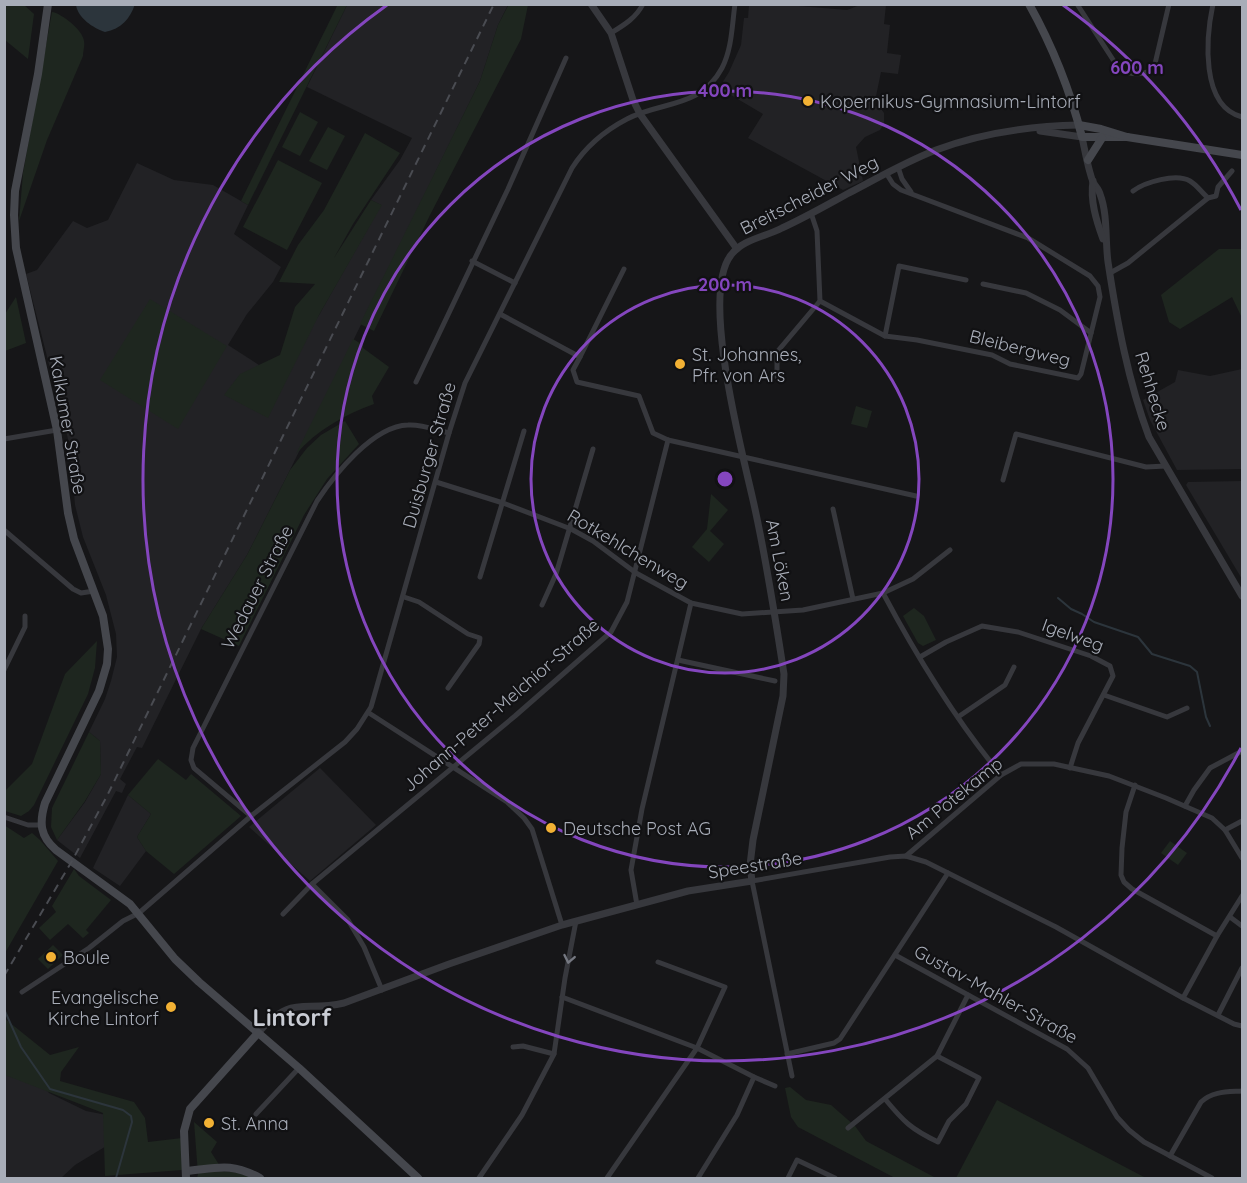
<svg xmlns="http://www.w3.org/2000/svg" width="1247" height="1183" viewBox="0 0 1247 1183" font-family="Quicksand,sans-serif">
<rect width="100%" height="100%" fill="#161618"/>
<g fill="#222225">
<path d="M347,5H508L498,25L480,81L290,470L247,555L201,629L142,748L137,747L120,779L126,784L122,793L116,791L80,858L57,840L85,802L101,774L100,741L89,732L105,699L111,681L117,657L116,634L106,595L83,537L75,505L70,447L26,274L37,270L73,221L87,228L108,220L137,163L174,180L213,185L248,205L234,234L281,267L273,282L247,314L228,345L273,374L319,315L381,205L371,200L400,160L412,138L307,87Z"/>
<path d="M749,5H787L847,10L860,5H886L884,24L890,25L887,53L901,55L898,74L881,72L874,106L880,107L884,113V124L880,130L865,137L856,147L863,181L843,190L748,138L763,114L719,88L729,72L741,45L744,18H748Z"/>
<path d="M1242,369V469L1177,470L1150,420L1143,400L1175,382L1178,370L1210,376Z"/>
<path d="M1242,481V579L1186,485L1188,482Z"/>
<path d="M320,768L376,825L310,881L249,827Z"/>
<path d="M128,795L151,814L137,837L146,851L120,886L93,868Z"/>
<path d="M22,1057L49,1093L86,1111L122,1118L121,1137L75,1165L61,1178H5V1061Z"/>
</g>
<g fill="#1e261f">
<path d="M5,4L24,5L34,14L28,59L5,40Z"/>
<path d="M338,4L347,5L248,205L241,201Z"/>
<path d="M509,4L528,5L521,39L430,215L374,331L360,324L480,81L498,25Z"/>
<path d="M52,12C61,13 83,30 84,41C85,45 83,52 83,56L47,140L19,221L23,173Z"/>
<path d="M300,112L318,122L300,156L282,147Z"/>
<path d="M328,127L345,136L327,170L309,161Z"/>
<path d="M365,133L400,153L353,224L334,258L371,200L382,205L319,315L268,418L224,395L240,374L280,355L295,307L315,284L279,282L298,245L324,210Z"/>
<path d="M278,160L322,183L287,250L243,227Z"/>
<path d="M1219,249H1242V318L1232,297L1180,329L1169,322L1161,295Z"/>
<path d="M16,297L26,343L5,351V314Z"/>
<path d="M150,299L227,346L178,429L100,380Z"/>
<path d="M353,339L363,345V348L389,367L372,396L374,404C344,415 317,430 296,454Z"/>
<path d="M856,406L872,411L867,428L851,424Z"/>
<path d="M345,421L359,444L327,479L304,515L239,646L201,629L247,555L290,470L307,448L321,435Z"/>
<path d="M711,494L728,510L710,531L724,544L709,562L692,547L707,529Z"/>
<path d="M914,608L924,616L936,640L923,646L918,643L903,616Z"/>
<path d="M97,641L95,668L88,694L34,805L29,811L21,816L5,811V791L32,764L65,674Z"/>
<path d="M89,732L100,741L101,774L85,801L57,840L51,827L52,808Z"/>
<path d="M158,759L186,780L191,774L241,816L174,874L146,851L137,837L151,814L128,795Z"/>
<path d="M4,825L24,838L32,833L40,840L58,861L5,953Z"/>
<path d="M1170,841L1187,853L1178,865L1161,853Z"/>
<path d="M74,869L79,876L111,900L86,930L89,933L83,938L68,924L50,940L39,928L56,912L52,906Z"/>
<path d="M53,945L63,955L48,969L38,959Z"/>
<path d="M4,1018L50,1055L79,1047L61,1072L60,1081L134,1102L145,1118L148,1142L182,1138V1170L105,1176L103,1113L5,1075Z"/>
<path d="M790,1087L806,1100L831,1105L855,1126L866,1141L936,1178H895L798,1127L791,1117L785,1088Z"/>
<path d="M997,1100L1146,1178H956Z"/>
<path d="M194,1122L217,1142L211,1152L223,1171L239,1173L254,1178H197L198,1174Z"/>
</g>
<path fill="#2c353c" d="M135,4C130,19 121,29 105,32C93,28 78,18 76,5Z"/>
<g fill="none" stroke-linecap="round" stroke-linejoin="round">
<g stroke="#2c353c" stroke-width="2">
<path d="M1058,598L1071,609L1082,614L1094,622L1138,637L1152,654L1190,666L1197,672L1206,717L1210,726"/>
<path d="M4,1009L21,1047L50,1089L123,1110L131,1116L132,1122L116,1178"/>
</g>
<g stroke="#37383d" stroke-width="5">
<path d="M1077,4L1119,69C1130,75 1144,76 1154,68L1169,4"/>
<path d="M1213,4C1206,37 1200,106 1242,117"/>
<path d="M611,33C624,25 636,18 643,4"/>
<path d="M898,167L902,179L911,192"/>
<path d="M1133,191C1145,182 1176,173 1190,181C1197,185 1202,193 1208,198"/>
<path d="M811,213L817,231L820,301L885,336L917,340L992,355L1010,364L1078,378L1081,374L1100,297L1098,286L1090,276L1028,238L901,190L893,184L886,173"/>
<path d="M472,261L515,283"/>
<path d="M1110,273L1128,263L1208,198L1216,196L1218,187L1232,171"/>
<path d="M983,284L1026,293L1060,310L1091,333"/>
<path d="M500,314L580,357L573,370L577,382L639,396L653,433L668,440L916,496"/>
<path d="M885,336L899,266L966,280"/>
<path d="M580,357L624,269"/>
<path d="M777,377V352L820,301"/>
<path d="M416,382L508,189L566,58"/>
<path d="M4,439L57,430"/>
<path d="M1003,480L1016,434L1146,467L1166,466"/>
<path d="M436,482L503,503L571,529L593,541L636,573L691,603L742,614L803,610L883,593L913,579L950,550"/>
<path d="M833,509L853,599"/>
<path d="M4,530L73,589L81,593L94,591"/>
<path d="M480,577L524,431"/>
<path d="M883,593C917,657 955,719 1001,775"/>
<path d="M404,597L419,602L468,634L480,638L479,644L448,688"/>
<path d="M542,605L556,574L593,449"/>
<path d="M920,657L946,642L982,626L1018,632L1091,656L1110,666L1113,676L1078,743L1070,768"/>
<path d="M678,660L775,681"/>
<path d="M4,670L25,627V616"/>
<path d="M1104,695L1167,717L1187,708"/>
<path d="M369,713L507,802L524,818L532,829L562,925"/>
<path d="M958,717L1005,685L1014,667"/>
<path d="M1135,785L1126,812L1122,848L1121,875L1124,882L1132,889L1217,936"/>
<path d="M1185,806L1194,790L1210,768L1242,751"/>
<path d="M251,816L194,768L191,760L193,748L317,501C335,474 373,426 408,425C422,424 436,430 449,433"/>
<path d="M4,817L28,825H41"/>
<path d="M1225,830L1242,821"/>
<path d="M906,856L1001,775L1021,764H1054L1109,776L1166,798L1212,818L1225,830L1242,858"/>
<path d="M312,884L348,920L364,947L382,990"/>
<path d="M637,905L631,870L642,809L691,603"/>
<path d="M283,914L312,884L515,716L611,632L627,602L668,440"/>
<path d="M1230,917L1242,926"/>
<path d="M895,955L1067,1049L1088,1068L1117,1117L1129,1130L1144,1142L1212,1178"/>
<path d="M22,992L89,948L123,921L139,913L251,816L345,742L357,729L371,707L449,433L465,383L572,168C586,146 604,131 627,119C661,101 700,109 722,68C732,49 732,25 735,4"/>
<path d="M562,997L697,1048L754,1077"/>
<path d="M1183,998L1217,936L1242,896"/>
<path d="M1218,1015L1242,968"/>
<path d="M513,1047L523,1046L554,1054"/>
<path d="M787,1054L834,1043L840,1039L948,873"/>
<path d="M792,1076L752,881L890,857L906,856L926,862L1056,927L1183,998L1234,1024L1242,1026"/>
<path d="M885,1099C904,1122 911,1129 938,1142L949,1121L966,1104L979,1078L937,1056"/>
<path d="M256,1114L299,1068"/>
<path d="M848,1128L937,1056L968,995"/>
<path d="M1170,1156L1201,1102C1213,1091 1227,1092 1242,1091"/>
<path d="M479,1178L522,1115L554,1054L565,978L576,921"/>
<path d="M607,1178L697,1048L725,987L658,962"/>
<path d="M698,1178L737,1115L754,1077L775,1086"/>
<path d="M788,1178L797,1160L835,1178"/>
</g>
<g stroke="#37383d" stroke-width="7">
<path d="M591,4L611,33L633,100L640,114L737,249"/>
<path d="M1040,131L1082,137C1085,151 1088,169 1093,182C1095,186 1099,189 1100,194C1108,215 1105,240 1108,262C1117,321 1128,381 1149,437L1242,596"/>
<path d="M1093,181C1090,200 1096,220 1103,239"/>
<path d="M258,1033C293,993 302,1013 344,1003L449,964L562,925L688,891L752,881L750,865L753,840L783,696L784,674C775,616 766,557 753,500C742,451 700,294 731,255C743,239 765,237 782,228C804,218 825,206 847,194C876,179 905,162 936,150C981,133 1031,126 1079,125"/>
</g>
<g stroke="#45474d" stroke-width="8">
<path d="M48,4L38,74L15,191L14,215L16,248L57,430L68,513L74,539L103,616L108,649L107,664L99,691L45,803C39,823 40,836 56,850L130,904L175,959L199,982L299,1068L418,1178"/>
<path d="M1029,4C1053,47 1070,90 1082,137H1127"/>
<path d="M1079,125L1101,129L1127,137L1242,155"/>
<path d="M1088,160L1102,138"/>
<path d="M186,1171C218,1168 230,1162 260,1178"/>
<path d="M186,1178L184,1131L190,1109L258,1033"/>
</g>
<path stroke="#4a4c52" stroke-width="2" stroke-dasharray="8 6" stroke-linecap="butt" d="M4,976L72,861L107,796L494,4"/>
</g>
<defs><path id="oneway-chevron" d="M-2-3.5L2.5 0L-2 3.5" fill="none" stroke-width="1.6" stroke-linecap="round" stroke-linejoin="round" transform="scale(1.5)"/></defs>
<use stroke="#757881" href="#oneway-chevron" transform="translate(569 959) rotate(101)"/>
<g fill="none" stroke="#8446be" stroke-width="3">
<circle cx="725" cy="479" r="194"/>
<circle cx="725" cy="479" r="388"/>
<path d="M1241 748A582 582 0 1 1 387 5M1063 5A582 582 0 0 1 1241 210"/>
</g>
<g fill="#f2b134" stroke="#111113" stroke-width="2">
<circle cx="808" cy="101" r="6"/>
<circle cx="680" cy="364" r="6"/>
<circle cx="551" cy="828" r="6"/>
<circle cx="51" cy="957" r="6"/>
<circle cx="171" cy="1007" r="6"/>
<circle cx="209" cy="1123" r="6"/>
</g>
<g text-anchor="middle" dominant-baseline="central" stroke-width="4.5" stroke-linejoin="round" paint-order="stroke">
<g font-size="18" fill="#a8adb8" stroke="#111113" text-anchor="start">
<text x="820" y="101">Kopernikus-Gymnasium-Lintorf</text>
<text x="692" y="354">St. Johannes,<tspan x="692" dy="21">Pfr. von Ars</tspan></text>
<text x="563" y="828">Deutsche Post AG</text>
<text x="63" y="957">Boule</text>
<text x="159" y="997" text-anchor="end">Evangelische<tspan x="159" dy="21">Kirche Lintorf</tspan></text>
<text x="221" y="1123">St. Anna</text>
</g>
<g font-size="18" fill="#a8adb8" stroke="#111113">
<text transform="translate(809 195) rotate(-27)">Breitscheider Weg</text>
<text transform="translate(1020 348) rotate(14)">Bleibergweg</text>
<text transform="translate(1153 391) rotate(73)">Rehhecke</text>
<text transform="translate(68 425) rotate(80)">Kalkumer Straße</text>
<text transform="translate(429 455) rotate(-74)">Duisburger Straße</text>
<text transform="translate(628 549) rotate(31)">Rotkehlchenweg</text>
<text transform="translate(780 560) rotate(79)">Am Löken</text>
<text transform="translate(257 587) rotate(-63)">Wedauer Straße</text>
<text transform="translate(1073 635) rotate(20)">Igelweg</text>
<text transform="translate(501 705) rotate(-41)">Johann-Peter-Melchior-Straße</text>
<text transform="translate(954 798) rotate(-39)">Am Potekamp</text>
<text transform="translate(755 865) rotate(-9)">Speestraße</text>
<text transform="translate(996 994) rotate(29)">Gustav-Mahler-Straße</text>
</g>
<g font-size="24" font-weight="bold" fill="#c9ccd4" stroke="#111113">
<text x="292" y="1017">Lintorf</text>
</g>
</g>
<circle cx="725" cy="479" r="9" fill="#8446be" stroke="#111113" stroke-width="3"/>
<g font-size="18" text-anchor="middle" font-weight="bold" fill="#8446be" stroke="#111113" stroke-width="4.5" stroke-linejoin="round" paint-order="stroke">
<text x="1137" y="74">600 m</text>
<text x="725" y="97">400 m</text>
<text x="725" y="291">200 m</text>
</g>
<rect width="1247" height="1183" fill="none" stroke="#a8adb8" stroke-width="12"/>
</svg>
